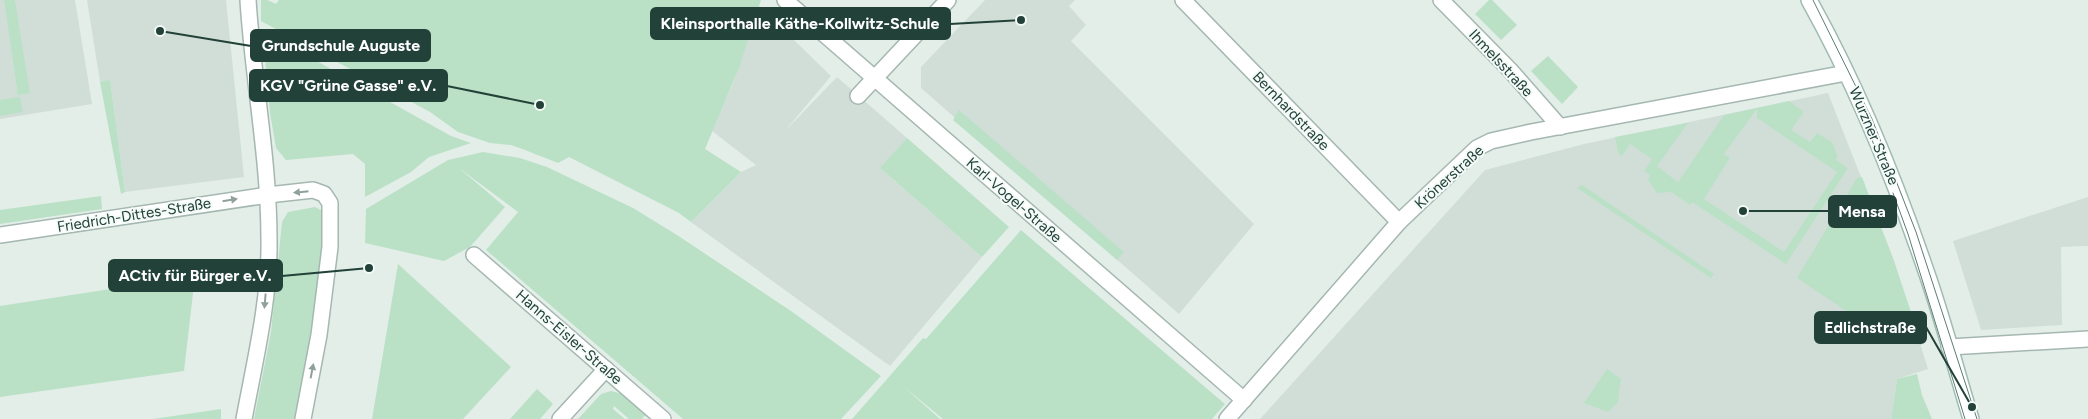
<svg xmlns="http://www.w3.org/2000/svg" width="2088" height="419" viewBox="0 0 2088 419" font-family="Figtree,sans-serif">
<rect width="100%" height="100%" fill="#e3eee9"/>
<g fill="#d1ded8">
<path d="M0,0H75L92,104L0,119Z"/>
<path d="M87,0H226L244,177L125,192L110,81L100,82Z"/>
<path d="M985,0H1075L1069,6L1086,25L1071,41L1254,224L1179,314L921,88V67Z"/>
<path d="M759,6L831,76L785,131L837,77L907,138L881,169L982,257L890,366L691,222L741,172L756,165L712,131L734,81Z"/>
<path d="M1828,93L1894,261L1928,369L1897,379L1891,419H1260L1485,170L1584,144Z"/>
<path d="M2088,197V246L2061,247L2062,325L1981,330L1953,241Z"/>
</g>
<g fill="#bae1c6" fill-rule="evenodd">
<path d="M4,0H15L30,93L18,95Z"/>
<path d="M261,0H267L276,4L279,0H761L739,68L705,149L741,172L691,222L679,213L569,157L558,163L525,150L511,145L490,143L458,132L430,112L261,21Z"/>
<path d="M1489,0H1492L1517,25L1501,40L1475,14Z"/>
<path d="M263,37L288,45L451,136L471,143L429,157L411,172L365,197V164L353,154L286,160L276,148L270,113Z"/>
<path d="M1548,56L1578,87L1562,104L1531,71Z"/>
<path d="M110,80L125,192L121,194L100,82Z"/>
<path d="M20,97L23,112L0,116V100Z"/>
<path d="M1789,101L1804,112L1791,130L1810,142L1817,133L1832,142L1838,157L1836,160L1848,168L1786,264L1692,202L1690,205L1671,192L1657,193L1648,180L1650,175L1644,171L1652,159L1630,144L1622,156L1618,153L1615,137L1688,123L1657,166L1678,182L1724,115ZM1757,109V118L1837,172L1784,252L1704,199L1730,158L1724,154Z"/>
<path d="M959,110L1124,252L1117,260L953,120Z"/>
<path d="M907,138L1009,227L982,257L880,168Z"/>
<path d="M483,152L520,158L547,167L633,208L677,235L791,311L881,376L841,419H683L486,250L518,212L459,168L505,207L470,247L444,261L365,243L366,209L448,160Z"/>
<path d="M1862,177L1894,261L1922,345L1891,341L1797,278L1857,178Z"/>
<path d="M1582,185L1714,274L1711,278L1577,188Z"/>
<path d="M101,196L102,209L0,224V210Z"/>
<path d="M315,207L321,210L325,217L324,272L298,419H254L271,332L282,222L288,212Z"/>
<path d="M1021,230L1225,404L1212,419H943L903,386L940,419H852L923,338L926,339Z"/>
<path d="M398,264L511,367L463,419H372Z"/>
<path d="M195,276L184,371L0,397V306Z"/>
<path d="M1607,369L1621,379L1618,402L1608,412L1584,403Z"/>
<path d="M1917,374L1922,395L1932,419H1891L1897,379Z"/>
<path d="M537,389L553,404L540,419H510Z"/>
<path d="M611,391L626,395L647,413L642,419H629L614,406L613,409L625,419H578L601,394Z"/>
<path d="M221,409V419H153Z"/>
</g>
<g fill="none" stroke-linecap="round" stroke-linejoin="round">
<defs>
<g id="street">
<path d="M785,0L1244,400"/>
<path d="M1183,0L1399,222"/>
<path d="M1441,0L1510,70L1560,127"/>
<path d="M858,96L948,0"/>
<path d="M0,235L268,195L313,190L324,194L330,203V247L319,335L303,419"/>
<path d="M474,255L663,419"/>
<path d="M1949,347L2088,339"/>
<path d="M244,419C255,360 270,299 269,239C269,159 253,80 248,0"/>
<path d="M560,419L606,369"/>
<path d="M1227,419L1399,222L1477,148L1491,141L1531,132L1846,73"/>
</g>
<path id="secondary" d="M1809,0C1857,86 1894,177 1926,271C1943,319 1956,370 1971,419"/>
</defs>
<use href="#street" stroke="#a5b7b1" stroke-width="18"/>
<use href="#secondary" stroke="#a0bbb2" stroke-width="18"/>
<use href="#street" stroke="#fff" stroke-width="15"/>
<use href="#secondary" stroke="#fff" stroke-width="15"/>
<g stroke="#5b7c74" stroke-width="1">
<path d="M1813,0L1872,119L1916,232L1977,419"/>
<path d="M1852,91L1883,167"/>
<path d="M1893,193L1908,234L1965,419"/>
</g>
</g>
<defs><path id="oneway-solid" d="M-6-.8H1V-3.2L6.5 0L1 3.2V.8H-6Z" transform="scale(1.25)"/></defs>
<g fill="#90a09c">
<use href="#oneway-solid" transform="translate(301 192) rotate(174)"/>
<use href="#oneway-solid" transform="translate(230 200) rotate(-9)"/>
<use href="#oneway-solid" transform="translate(265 301) rotate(95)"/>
<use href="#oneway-solid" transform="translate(312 371) rotate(-79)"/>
</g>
<g text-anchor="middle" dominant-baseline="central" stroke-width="4" stroke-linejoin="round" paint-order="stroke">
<g font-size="15" fill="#214139" stroke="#f4faf7">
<text transform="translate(1501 63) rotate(47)">Ihmelsstraße</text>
<text transform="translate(1291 111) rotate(46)">Bernhardstraße</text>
<text transform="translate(1874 136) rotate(67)">Wurzner Straße</text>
<text transform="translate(1449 177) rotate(-42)">Krönerstraße</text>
<text transform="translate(1014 200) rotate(41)">Karl-Vogel-Straße</text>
<text transform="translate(134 215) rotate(-9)">Friedrich-Dittes-Straße</text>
<text transform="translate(569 337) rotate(41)">Hanns-Eisler-Straße</text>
</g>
</g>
<path fill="none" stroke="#214139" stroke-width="2" d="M1021 20L950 24M160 31L251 46M540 105L447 86M1743 211L1829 211M369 268L282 276M1972 407L1926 327"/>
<g fill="#214139" stroke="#f4faf7" stroke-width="2">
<circle cx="1021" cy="20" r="5"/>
<circle cx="160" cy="31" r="5"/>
<circle cx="540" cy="105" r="5"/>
<circle cx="1743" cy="211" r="5"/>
<circle cx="369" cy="268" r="5"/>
<circle cx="1972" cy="407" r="5"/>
</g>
<g fill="#214139" stroke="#214139" stroke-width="2">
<rect x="651" y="8" width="299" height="31" rx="5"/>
<rect x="251" y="30" width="179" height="31" rx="5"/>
<rect x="250" y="70" width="197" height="31" rx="5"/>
<rect x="1829" y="196" width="67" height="31" rx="5"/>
<rect x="109" y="260" width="173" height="31" rx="5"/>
<rect x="1815" y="312" width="111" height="31" rx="5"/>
</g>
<g font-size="16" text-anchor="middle" font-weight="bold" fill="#fff">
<text x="800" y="29">Kleinsporthalle Käthe-Kollwitz-Schule</text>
<text x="341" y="51">Grundschule Auguste</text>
<text x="348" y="91">KGV "Grüne Gasse" e.V.</text>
<text x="1862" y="217">Mensa</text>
<text x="195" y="281">ACtiv für Bürger e.V.</text>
<text x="1870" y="333">Edlichstraße</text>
</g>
</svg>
